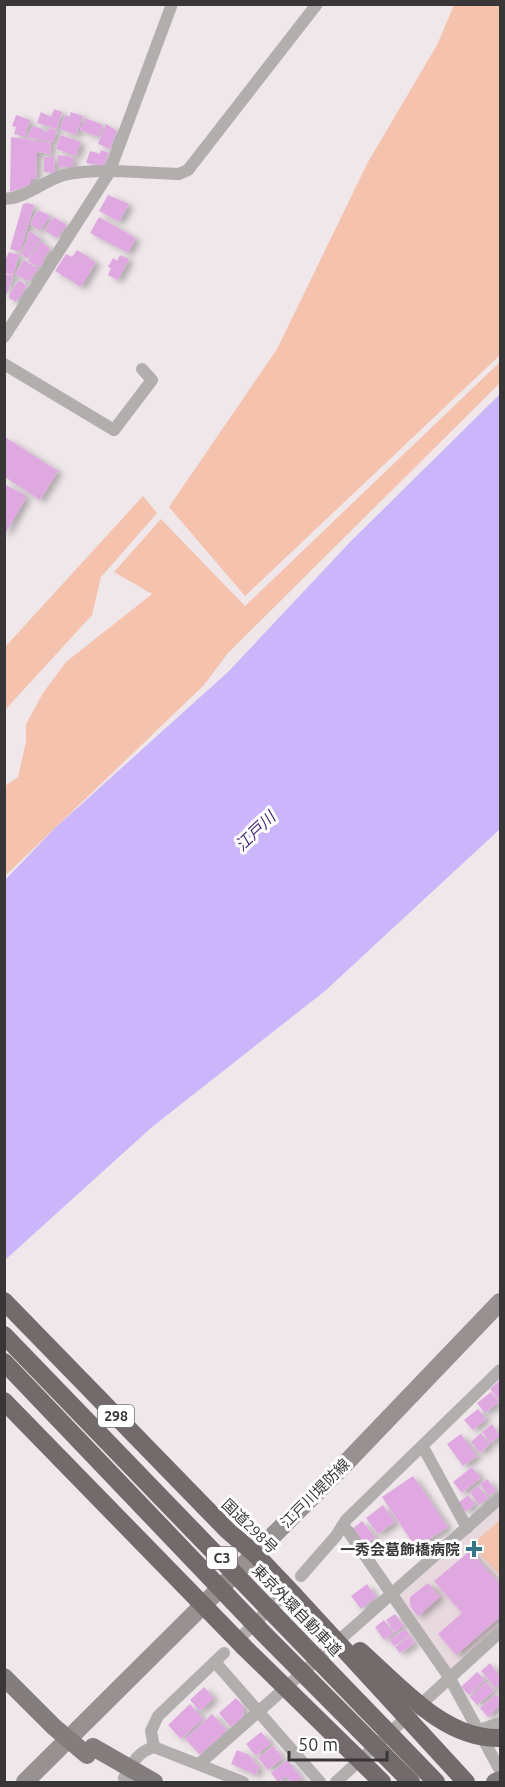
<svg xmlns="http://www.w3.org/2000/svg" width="505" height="1787" viewBox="0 0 505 1787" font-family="Ubuntu,'Noto Sans JP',sans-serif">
<defs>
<filter id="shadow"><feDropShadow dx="5" dy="3" stdDeviation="3" flood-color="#0004"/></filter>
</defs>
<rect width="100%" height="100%" fill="#efe7ea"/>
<path fill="#e8d9df" d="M500,1502V1627L450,1672L395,1596Z"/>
<g fill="#f5c3ad">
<path d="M454,5H500V355L245,596L169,507L277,349L368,162L437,45Z"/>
<path d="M500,362V383L228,653L204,685L5,876V786L18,777L26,742V724L43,693L66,662L152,594L114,572L161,519L245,606Z"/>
<path d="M143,496L157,513L101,577L92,615L5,710V647Z"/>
<path d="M500,1520V1575L471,1545Z"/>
</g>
<path fill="#ccb6fb" d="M500,394V829L325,991L152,1127L5,1260V880L55,828L229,671L351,541Z"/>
<g fill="#e0a8e1" filter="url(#shadow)">
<path d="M54,109L62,112L57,129L37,123L41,112L51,117Z"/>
<path d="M71,112L83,116L76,135L60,129L65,115L70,117Z"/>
<path d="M16,115L30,120L25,137L14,134L16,127L12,126Z"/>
<path d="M85,118L103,125L99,137L80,130Z"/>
<path d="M106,124L117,131L110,149L98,144Z"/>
<path d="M33,126L43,129L42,131L47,132L49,128L57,131L53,142L27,137Z"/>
<path d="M61,135L81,142L76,156L56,149Z"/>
<path d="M11,137L51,143L50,154L37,152L36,179H31V185L10,192Z"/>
<path d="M101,150L109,153L104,166L86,163L90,151L100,154Z"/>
<path d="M58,155L73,157V167H58Z"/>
<path d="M54,156L55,173L44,172V157Z"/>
<path d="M108,195L129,204L119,222L99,211Z"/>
<path d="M28,203L34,205L20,252L10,249L23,204Z"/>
<path d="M38,210L51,216L39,231L30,224Z"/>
<path d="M54,217L67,225L57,238L44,230Z"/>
<path d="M99,217L136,238L128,253L90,233Z"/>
<path d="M30,231L41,239L28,259L21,254Z"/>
<path d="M41,242L50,248L40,267L36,266L28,261Z"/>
<path d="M77,250L96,262L81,287L55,271L66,254L72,257Z"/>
<path d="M9,252L19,255L13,275L4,273V262Z"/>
<path d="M120,255L129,259L118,280L108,275L111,268L108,267L113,258L117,261Z"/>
<path d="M24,260L38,269L30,280L27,281L15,274Z"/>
<path d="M4,274L13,276L7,294L4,293Z"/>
<path d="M19,280L27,286L16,302L9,298L10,293Z"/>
<path d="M5,437L58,471L40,500L5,477Z"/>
<path d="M4,484L27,496L4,536Z"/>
<path d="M500,1380V1399L499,1400L490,1389Z"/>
<path d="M491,1392L499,1402L485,1413L477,1403Z"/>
<path d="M478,1409L486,1419L473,1430L464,1420Z"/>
<path d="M492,1424L500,1436L491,1443L482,1432Z"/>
<path d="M481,1433L490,1444L480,1453L471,1442Z"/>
<path d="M461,1434L477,1456L463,1466L447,1444Z"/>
<path d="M472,1467L481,1478L462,1493L453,1482Z"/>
<path d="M413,1476L448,1527L416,1548L382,1497Z"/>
<path d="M487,1479L496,1490L489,1496L480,1484Z"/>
<path d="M478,1486L488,1498L479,1505L470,1492Z"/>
<path d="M468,1495L475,1504L466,1512L458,1503Z"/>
<path d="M383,1505L395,1522L378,1534L366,1518Z"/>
<path d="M362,1521L375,1537L363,1546L351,1530Z"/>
<path d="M470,1551L500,1584V1617L456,1655L438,1634L462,1613L434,1581Z"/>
<path d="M428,1583L440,1597L418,1616L410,1606V1597Z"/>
<path d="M367,1584L376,1597L361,1609L351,1596Z"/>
<path d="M395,1614L404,1626L395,1632L386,1620Z"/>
<path d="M384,1620L394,1633L384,1640L375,1627Z"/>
<path d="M405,1629L410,1635L394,1646L389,1640Z"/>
<path d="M410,1636L415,1643L400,1653L395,1647Z"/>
<path d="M490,1663L500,1677V1683L495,1688L481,1671Z"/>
<path d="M477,1672L485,1680L469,1695L461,1687Z"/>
<path d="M486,1682L494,1691L477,1705L470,1697Z"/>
<path d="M204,1687L214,1698L200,1711L190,1700Z"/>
<path d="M496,1694L500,1699V1705L488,1717L480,1708Z"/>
<path d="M236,1698L244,1707L243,1717L231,1727L219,1713Z"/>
<path d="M190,1704L203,1719L181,1739L168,1725Z"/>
<path d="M212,1714L227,1730L200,1755L185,1739Z"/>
<path d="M261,1732L271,1743L256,1756L246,1744Z"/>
<path d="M273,1746L283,1758L268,1770L258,1758Z"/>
<path d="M237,1750L249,1755L259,1767L256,1775L231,1764Z"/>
<path d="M287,1760L302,1778L296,1782H291L286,1776L278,1782L271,1773Z"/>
</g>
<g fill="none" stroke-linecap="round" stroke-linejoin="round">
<g stroke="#b2aeae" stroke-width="12">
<path d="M4,199C27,198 43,181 64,175C95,167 146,173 179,174L188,170L317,4"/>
<path d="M4,337L109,173L172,4"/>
<path d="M4,364L114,430L152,380L142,369"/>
<path d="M423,1447L467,1528"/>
<path d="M342,1527L348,1531L449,1677L500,1770"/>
<path d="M301,1576L336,1536L346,1520L500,1370"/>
<path d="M244,1634L277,1601"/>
<path d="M215,1662L320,1782"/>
<path d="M479,1730L500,1723"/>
<path d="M154,1747L151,1731L158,1716L224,1653"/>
<path d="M199,1764L500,1498"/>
<path d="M127,1782L124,1778C132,1764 137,1752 154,1747L243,1782"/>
<path d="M336,1782L500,1632"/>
</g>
<path stroke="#979291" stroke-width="18" d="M25,1782L342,1467L500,1302"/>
<g stroke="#837d7d" stroke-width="18">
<path d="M4,1677L54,1727L87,1755"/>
<path d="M495,1782L500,1780"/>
</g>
<g stroke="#736b6b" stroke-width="18">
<path d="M4,1301L228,1531L255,1554L294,1595"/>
<path d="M4,1401L243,1646"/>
</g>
<path stroke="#837d7d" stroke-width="18" d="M93,1747L154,1782"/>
<g stroke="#736b6b" stroke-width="18">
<path d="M4,1335L436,1782"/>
<path d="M4,1362L263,1633L411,1782"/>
<path d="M294,1595L466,1782"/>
<path d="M243,1646L382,1782"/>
<path d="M360,1651C400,1686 444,1740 500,1738"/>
</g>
</g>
<path fill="#347588" stroke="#fff" stroke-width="2" d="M471 1540h6v6h6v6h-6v6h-6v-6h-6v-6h6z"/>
<g text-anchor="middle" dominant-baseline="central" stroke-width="6" stroke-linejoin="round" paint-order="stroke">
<g fill="#fff" stroke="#747273" stroke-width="1.5">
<rect x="98" y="1405" width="36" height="22" rx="4.5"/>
<rect x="207" y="1547" width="30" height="22" rx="4.5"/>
</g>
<g font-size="14" font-weight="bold" fill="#393637">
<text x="116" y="1416">298</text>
<text x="222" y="1558">C3</text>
</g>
<g font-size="15" fill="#393637" stroke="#fff">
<text transform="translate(315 1493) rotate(-45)">江戸川堤防線</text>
<text transform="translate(250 1526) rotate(44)">国道298号</text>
<text transform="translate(297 1610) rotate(46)">東京外環自動車道</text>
</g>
<g font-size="15" font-weight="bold" fill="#393637" stroke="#fff" text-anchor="end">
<text x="460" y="1549">一秀会葛飾橋病院</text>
</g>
<g font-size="16" font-style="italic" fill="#482775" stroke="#fff">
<text transform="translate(255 831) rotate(-44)">江戸川</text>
</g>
</g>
<rect width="505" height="1787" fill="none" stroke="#393637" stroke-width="12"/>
<path d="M289 1751v9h98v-9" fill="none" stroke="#393637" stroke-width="3"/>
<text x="298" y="1751" font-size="18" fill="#393637" stroke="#ffffff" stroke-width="4.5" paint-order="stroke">50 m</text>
</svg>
